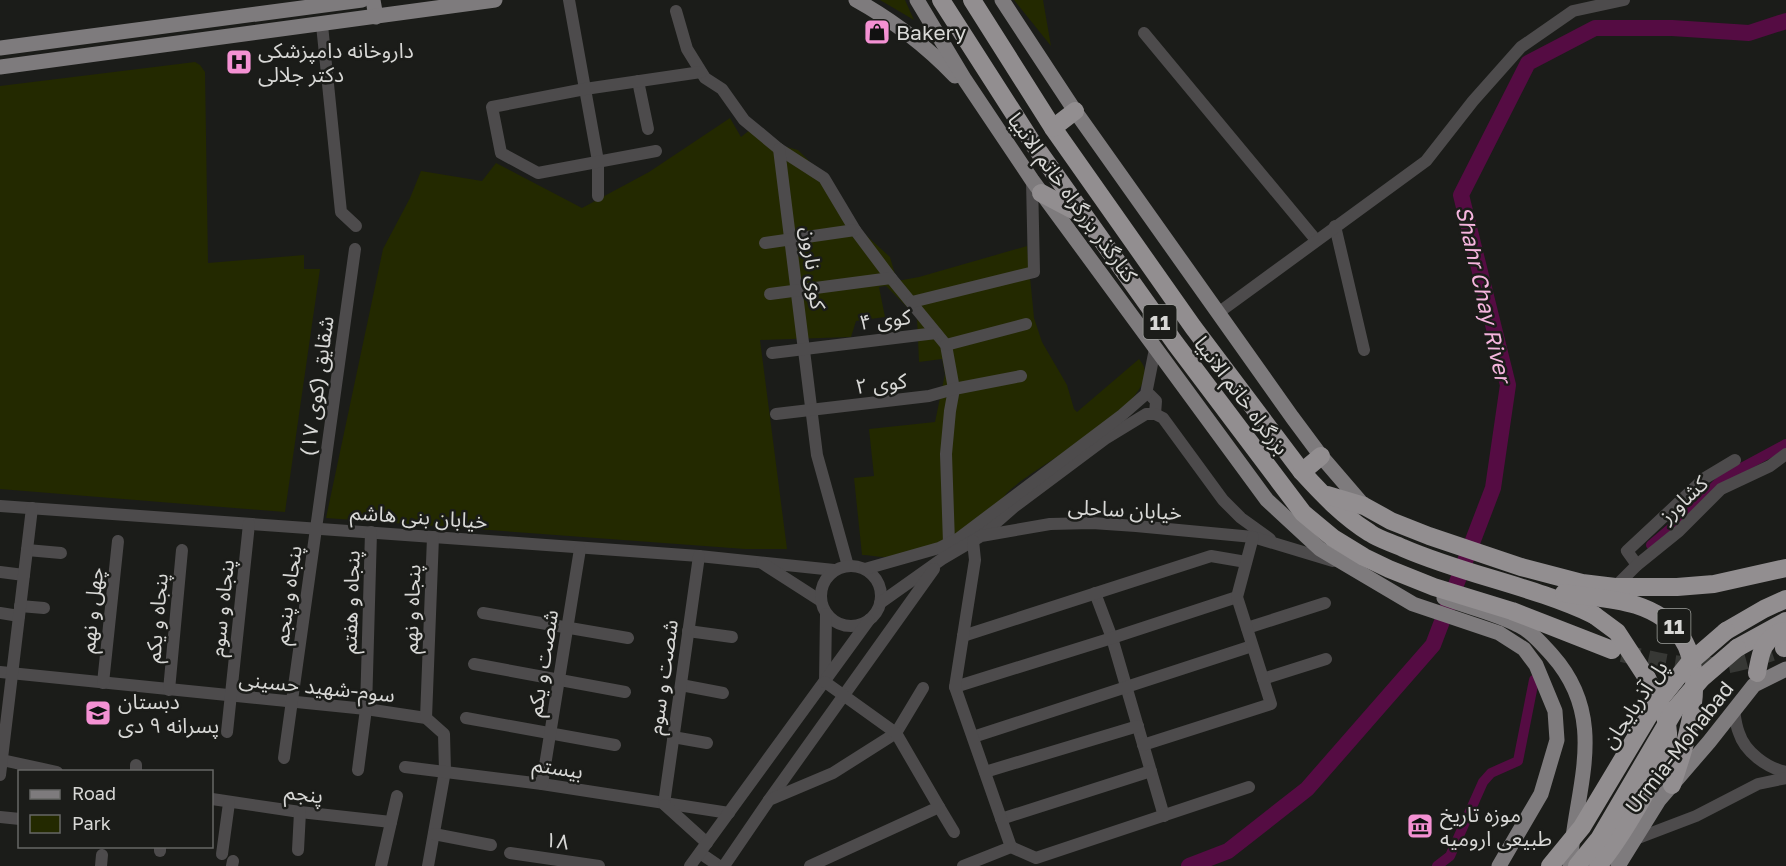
<svg xmlns="http://www.w3.org/2000/svg" width="1786" height="866" viewBox="0 0 1786 866" font-family="'Golos Text','Noto Sans Arabic',sans-serif">
<rect width="100%" height="100%" fill="#1b1c19"/>
<g fill="#232900">
<path d="M880,0H905L914,20Z"/>
<path d="M1014,0H1043L1051,46Z"/>
<path d="M195,62L200,65L205,72L208,263L304,255V269H320L285,512L0,489V86Z"/>
<path d="M730,118L741,137L751,129L768,142L798,150L826,178L856,226L890,257L897,281L919,277L1027,246L1034,318L1042,342L1067,385L1074,409L1077,412L1139,359C1141,362 1143,364 1144,367C1157,406 1029,468 1006,494C999,502 998,515 989,520C966,534 911,556 885,557C877,557 869,555 862,555L854,478L874,476L869,429L935,422L945,374L942,359L919,362L917,317L886,286L879,287L885,317L856,321L851,337L760,340L787,549H745L326,518L383,249L410,198L421,171L482,181L496,163L582,208L649,172Z"/>
</g>
<g fill="none" stroke-linecap="round" stroke-linejoin="round">
<g stroke="#550c43" stroke-width="10">
<path d="M1651,545L1684,517L1723,478L1786,444"/>
<path d="M1437,866L1450,856L1483,782L1491,773L1518,761L1534,680"/>
</g>
<path stroke="#550c43" stroke-width="16" d="M1189,866L1228,851L1307,789L1433,645L1493,488L1508,385L1461,195L1528,63L1595,28H1672L1749,33L1786,21"/>
<path stroke="#373835" stroke-width="18" stroke-dasharray="18 9" stroke-linecap="butt" d="M1622,653C1651,660 1682,668 1711,666C1736,665 1760,656 1784,648"/>
<g stroke="#4d4b4c" stroke-width="12">
<path d="M569,0L598,161V196"/>
<path d="M676,11L687,49L705,78L722,89L744,120L779,149L824,178L855,230L891,278L946,345L954,389L950,411L946,454L949,543"/>
<path d="M322,25L341,212L356,226"/>
<path d="M1144,33L1316,240"/>
<path d="M638,81L648,129"/>
<path d="M779,149L817,455L848,566"/>
<path d="M656,151L538,173L501,153L492,107L585,89L701,72"/>
<path d="M1335,226L1364,350"/>
<path d="M765,243L855,230"/>
<path d="M770,294L891,278"/>
<path d="M912,302L1034,272L1032,180"/>
<path d="M1218,313L1426,161L1473,101L1521,47L1573,11L1624,0"/>
<path d="M946,345L1026,324"/>
<path d="M772,353L936,333"/>
<path d="M1146,394L1150,395L1156,401L1155,414"/>
<path d="M776,414L929,396L954,389L1021,376"/>
<path d="M0,506L699,556L834,570"/>
<path d="M982,535L1014,507L1105,439L1146,414H1155L1163,418L1223,500L1241,518L1270,539"/>
<path d="M27,550L61,553"/>
<path d="M762,563L821,601"/>
<path d="M1637,565L1627,551L1705,478L1735,460"/>
<circle cx="851" cy="596" r="30"/>
<path d="M865,569L939,548L959,538L1122,415L1146,394L1155,349"/>
<path d="M0,572L24,575"/>
<path d="M1615,587L1637,565L1679,531L1721,489L1770,466L1786,454"/>
<path d="M1095,593L1112,638L1164,816"/>
<path d="M880,603L942,559L981,536L1050,524L1092,523L1136,526L1253,537L1333,561"/>
<path d="M20,606L44,608"/>
<path d="M0,613L19,616"/>
<path d="M483,613L628,638"/>
<path d="M1247,628L1325,603"/>
<path d="M688,631L732,637"/>
<path d="M963,636L1211,556L1246,562"/>
<path d="M474,664L625,692"/>
<path d="M0,672L366,709L426,718L444,734L445,771L428,866"/>
<path d="M1263,679L1326,659"/>
<path d="M825,682L826,614"/>
<path d="M103,683L118,541"/>
<path d="M681,685L723,693"/>
<path d="M955,687L1112,638L1237,597"/>
<path d="M169,690L182,550"/>
<path d="M1734,710C1735,717 1736,726 1739,733C1745,752 1767,768 1786,772"/>
<path d="M426,718L433,537"/>
<path d="M466,718L615,745"/>
<path d="M227,732L249,524"/>
<path d="M673,737L707,743"/>
<path d="M973,737L1252,646"/>
<path d="M1143,745L1271,704L1237,597L1253,537"/>
<path d="M284,758L355,249"/>
<path d="M2,760L57,772"/>
<path d="M405,767L542,784L729,813"/>
<path d="M358,770L366,709L371,532"/>
<path d="M136,772V765"/>
<path d="M985,772L1138,726"/>
<path d="M0,775L32,508"/>
<path d="M542,784L580,549"/>
<path d="M212,799L300,812L391,822"/>
<path d="M769,800L934,569"/>
<path d="M664,804L699,556"/>
<path d="M665,805L707,843"/>
<path d="M939,807L954,832"/>
<path d="M0,817L20,819"/>
<path d="M1001,819L1151,771"/>
<path d="M434,834L491,845"/>
<path d="M1633,840L1696,816L1758,784L1786,778"/>
<path d="M1011,847L1036,858L1249,787"/>
<path d="M298,850L300,812"/>
<path d="M160,851V846"/>
<path d="M510,853L599,866"/>
<path d="M700,853L719,866"/>
<path d="M222,854L229,803"/>
<path d="M101,866L102,855"/>
<path d="M232,866L233,861"/>
<path d="M381,866L397,796"/>
<path d="M690,866L869,620"/>
<path d="M724,866L769,800L833,773L896,733L923,688"/>
<path d="M810,866L939,807L896,733L825,682"/>
<path d="M963,866L1011,847L955,687L975,560L973,541"/>
</g>
<g stroke="#7e7b7d" stroke-width="15">
<path d="M373,0L376,17"/>
<path d="M856,0C894,21 925,45 955,76"/>
<path d="M917,0L965,80L1032,180L1267,500L1320,549L1413,604L1499,633L1524,649L1536,665L1555,711L1557,740L1541,794L1499,866"/>
<path d="M1002,0L1075,111L1292,417L1321,456L1364,506"/>
<path d="M0,48L362,0"/>
<path d="M0,67L495,0"/>
<path d="M1444,598C1468,607 1495,613 1518,625C1531,631 1542,644 1552,655C1611,721 1574,790 1570,866"/>
<path d="M1618,866L1659,800L1709,742L1754,685L1786,669"/>
</g>
<g stroke="#928e90" stroke-width="18">
<path d="M941,0L1032,142L1175,343L1303,513L1333,538L1364,557L1389,569L1434,587L1512,611L1612,650"/>
<path d="M972,0L1053,128L1193,327L1302,472C1323,495 1344,517 1370,533C1380,540 1393,543 1403,548C1465,575 1533,586 1594,615"/>
<path d="M1053,128L1075,111"/>
<path d="M1041,193L1079,213"/>
<path d="M1302,472L1321,456"/>
<path d="M1327,495L1364,506L1391,521L1429,536L1521,567L1582,583L1615,587H1677L1714,584L1786,568"/>
<path d="M1564,593C1588,597 1613,598 1636,605C1722,633 1693,722 1672,785"/>
<path d="M1726,631L1764,609L1786,599"/>
<path d="M1737,648L1786,621"/>
<path d="M1784,648L1786,647"/>
<path d="M1598,866C1617,843 1670,761 1668,733C1667,714 1656,695 1647,678"/>
</g>
<g stroke="#928e90" stroke-width="18">
<path d="M1594,615L1617,632L1647,678"/>
<path d="M1757,673C1761,652 1761,642 1782,631"/>
<path d="M1550,866L1582,827L1654,707L1689,663L1726,631"/>
<path d="M1577,866L1599,839L1676,708L1701,679L1737,648"/>
</g>
</g>
<defs>
<symbol id="shop-square" viewBox="-11 -11 22 22"><rect x="-9" y="-9" width="18" height="18" rx="4" fill="#f491d3" stroke="#1b1c19"/><path d="M-5-2.5h2.3a2.7 3.5 0 0 1 5.4 0H5L5.5 6h-11ZM-1.5-2.5h3a1.5 2.3 0 0 0-3 0Z" fill="#111"/></symbol>
<symbol id="hospital-square" viewBox="-11 -11 22 22"><rect x="-9" y="-9" width="18" height="18" rx="4" fill="#f491d3" stroke="#1b1c19"/><path d="M-5-5h3v3.5h4V-5h3V5h-3V1.5h-4V5h-3Z" fill="#111"/></symbol>
<symbol id="school-square" viewBox="-11 -11 22 22"><rect x="-9" y="-9" width="18" height="18" rx="4" fill="#f491d3" stroke="#1b1c19"/><path d="M0-5L7-2L0 1L-7-2ZM-4 1L0 2.5L4 1V4Q0 6-4 4Z" fill="#111"/></symbol>
<symbol id="museum-square" viewBox="-11 -11 22 22"><rect x="-9" y="-9" width="18" height="18" rx="4" fill="#f491d3" stroke="#1b1c19"/><path d="M0-6L6-3V-2H-6V-3ZM-5-1h2V3h-2ZM-1-1h2V3h-2ZM3-1h2V3H3ZM-6 4H6V6H-6Z" fill="#111"/></symbol>
</defs>
<g fill-rule="evenodd">
<use href="#shop-square" x="862" y="17" width="30" height="30"/>
<use href="#hospital-square" x="224" y="47" width="30" height="30"/>
<use href="#school-square" x="83" y="698" width="30" height="30"/>
<use href="#museum-square" x="1405" y="811" width="30" height="30"/>
</g>
<g text-anchor="middle" dominant-baseline="central" stroke-width="5" stroke-linejoin="round" paint-order="stroke">
<g fill="#1b1c19" stroke="#9fa09d" stroke-width="1.5">
<rect x="1143.5" y="305" width="33" height="34" rx="4.5"/>
<rect x="1657.5" y="609" width="33" height="34" rx="4.5"/>
</g>
<g font-size="20" font-weight="bold" fill="#d8d8d6">
<text x="1160" y="322">11</text>
<text x="1674" y="626">11</text>
</g>
<g font-size="21" fill="#d8d8d6" stroke="#1b1c19" text-anchor="start">
<text x="896" y="32">Bakery</text>
<text x="258" y="50">داروخانه دامپزشکی<tspan x="258" dy="24">دکتر جلالی</tspan></text>
<text x="118" y="701">دبستان<tspan x="118" dy="24">پسرانه ۹ دی</tspan></text>
<text x="1440" y="814">موزه تاریخ<tspan x="1440" dy="24">طبیعی ارومیه</tspan></text>
</g>
<g font-size="21" fill="#d8d8d6" stroke="#1b1c19">
<text transform="translate(1073 197) rotate(54)">کنارگذر بزرگراه خاتم الانبیا</text>
<text transform="translate(814 268) rotate(83)">کوی نارون</text>
<text transform="translate(885 319) rotate(-7)">کوی ۴</text>
<text transform="translate(881 383) rotate(-7)">کوی ۲</text>
<text transform="translate(316 386) rotate(-82)">شقایق (کوی ۱۷)</text>
<text transform="translate(1242 395) rotate(53)">بزرگراه خاتم الانبیا</text>
<text transform="translate(1683 499) rotate(-43)">کشاورز</text>
<text transform="translate(1125 509) rotate(3)">خیابان ساحلی</text>
<text transform="translate(419 516) rotate(4)">خیابان بنی هاشم</text>
<text transform="translate(287 595) rotate(-82)">پنجاه و پنجم</text>
<text transform="translate(350 602) rotate(-88)">پنجاه و هفتم</text>
<text transform="translate(221 608) rotate(-84)">پنجاه و سوم</text>
<text transform="translate(411 609) rotate(-88)">پنجاه و نهم</text>
<text transform="translate(91 610) rotate(-84)">چهل و نهم</text>
<text transform="translate(156 618) rotate(-85)">پنجاه و یکم</text>
<text transform="translate(542 663) rotate(-81)">شصت و یکم</text>
<text transform="translate(662 677) rotate(-82)">شصت و سوم</text>
<text transform="translate(317 686) rotate(6)">سوم-شهید حسینی</text>
<text transform="translate(1634 704) rotate(-56)">پل آذربایجان</text>
<text transform="translate(1679 747) rotate(-52)">Urmia-Mohabad</text>
<text transform="translate(558 767) rotate(9)">بیستم</text>
<text transform="translate(304 793) rotate(7)">پنجم</text>
<text transform="translate(557 840) rotate(8)">۱۸</text>
</g>
<g font-size="22" font-style="italic" fill="#f5b5de" stroke="#1b1c19">
<text transform="translate(1484 294) rotate(77)">Shahr Chay River</text>
</g>
</g>
<rect x="18" y="770" width="195" height="78" fill="#1b1c19" stroke="#676765" stroke-width="1.5"/>
<rect x="30" y="790" width="30" height="9" fill="#7e7b7d" stroke="#676765" stroke-width="1.5"/>
<text x="72" y="800" font-size="18" fill="#d8d8d6">Road</text>
<rect x="30" y="815" width="30" height="18" fill="#232900" stroke="#676765" stroke-width="1.5"/>
<text x="72" y="830" font-size="18" fill="#d8d8d6">Park</text>
</svg>
